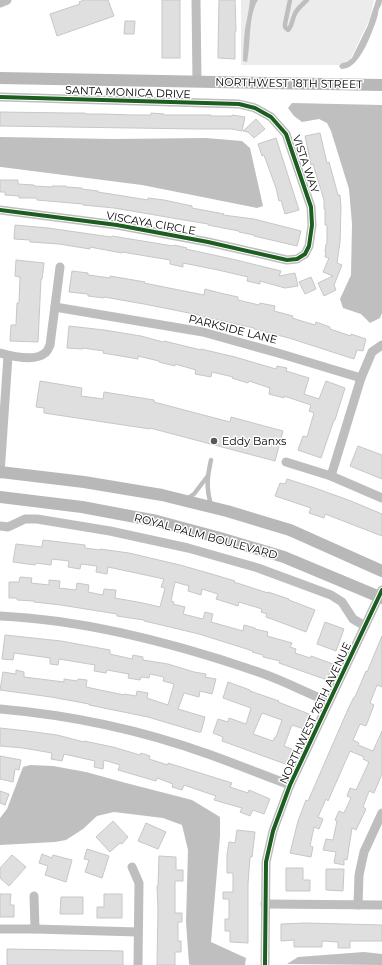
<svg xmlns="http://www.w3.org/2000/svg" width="382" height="965" viewBox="0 0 382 965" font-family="Montserrat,sans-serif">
<rect width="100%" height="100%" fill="#fff"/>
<path fill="#ececec" d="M241,0H374L370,18L348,65H241Z"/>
<g fill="#bfbfbf">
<path d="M250,0H258C248,15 251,45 247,62L243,61C243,50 244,40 245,29C247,19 249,10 250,0Z"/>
<path d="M376,0H382C382,4 381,5 379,9C378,11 378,15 377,18C373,30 365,51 357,60C353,65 348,69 341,69L339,66L342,63L347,62L352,58L368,25Z"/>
<path d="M292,103L382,105V313L380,318L370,323L361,314L343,308L340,299L351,275L352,224L349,189L331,131L327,123L319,119L302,122L294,116L288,108Z"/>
<path d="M0,137L113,139L206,138L242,141L250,148L263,206L257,208L142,185L1,167H0Z"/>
<path d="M30,765L53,766L86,772L126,783L192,800L220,817V836L211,942L246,958L245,965H190L189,964L186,922L188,850L182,825L163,818L114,812L97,816L83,829L66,840L55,842L0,845V818L7,809L23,767Z"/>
<path d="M364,952L382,954V965L287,964L298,957Z"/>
</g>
<g fill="#dfdfdf" stroke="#c7c7c7" fill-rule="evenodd">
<path d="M84,0H108L114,16L57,36L50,14L80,4L79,2Z"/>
<rect x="162" y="0" width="18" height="58"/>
<path d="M219,0H235L236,31H235V59L218,58V50Z"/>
<path d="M125,21H135L134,34H124Z"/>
<path d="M0,112L69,113H85V114H104L132,115H151V113L164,114V115H211V116H232V115L245,117L242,131L232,129H198L0,126Z"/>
<path d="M256,119L265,129L254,138L248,132L243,131Z"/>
<path d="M320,133L327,163L329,162L338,195H340L341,208L340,242L337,263L342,265L334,285L336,290L324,296L318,283L333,276L323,272L329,258L325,257L326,252H325L326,244H327V225H325V209H324V200L313,164L311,165L305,136Z"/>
<path d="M276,138L299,210L285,214L281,200L279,201L276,188L264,155L262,156L258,144Z"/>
<path d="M0,180H18V184L34,185V186L52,187V186H66V187L82,188V189L98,191V192L148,200V198L164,200L192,206V208L224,214L223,215L254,219L301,231L297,246L254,236V235L239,232V231L208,225V224L190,221L114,208L83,205V204L37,200V198H19V196L5,195V192H0Z"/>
<path d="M15,225L48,228L111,237L112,236L173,246L174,245L187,248L186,249L232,259L281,271L279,276L295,273L298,286L285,288L260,281V284L247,281L248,277L218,270L183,263V267L170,264V260L122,252V253L90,247V249L59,244L30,242V240L14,239Z"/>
<path d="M16,260L44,263L42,279H41L38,342L10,341L11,325H16L17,303H19L20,277L15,276Z"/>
<path d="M72,271L88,273V275L110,278V276L145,282L144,283L204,295L205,289L220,293L238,297V300L259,305L260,303L275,306L274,311L293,316L292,318L315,325L316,322L330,327V329L351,336V334L366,339L363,351L357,350L354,359L289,338L254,329V328L199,316V315L144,304L104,297V298L88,296V294L69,292Z"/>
<path d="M311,277L316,289L305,294L299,282Z"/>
<path d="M69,326L104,330L141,336L163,342L164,341L201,350V349L235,357L276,369L277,366L287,368L286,371L309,378L304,394L319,399L326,381L345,388L335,420H334L321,458L298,450L303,436L307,437L314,413L309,411L311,405L284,396V398L269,394L270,388L249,381L248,383L232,378L233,377L212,372L211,377L195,374L196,370L175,364V366L159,362V361L138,356V359L103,353L104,351L83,348V349L67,348Z"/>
<path d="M40,381L82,388L81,396L103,399L104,392L154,400V402L230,422L231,417L283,431L275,461L150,428V429L44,413V408L36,407Z"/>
<path d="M358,446L382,455V479L350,466Z"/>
<path d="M287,479L315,488L351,501L382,514V536L325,514L324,518L309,513L311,508L275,496L280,483L285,484Z"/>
<path d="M43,540L85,545V548L100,550V549L129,553L180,565L215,575L235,581L234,582L268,593V592L289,599V600L315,610L306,632L285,624L266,617L267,614L261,612L262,609L239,602L238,606L216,599L218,594L202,589L201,595L188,591L189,586L175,582L171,601L174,602L173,604L185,607L183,614L203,619L205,612L213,614L211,622L243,631L244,625L255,628V629L268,632L267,636L292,643L290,647L296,649L295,653L310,658L311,656L333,664L327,680L279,663L280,661L263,657V655L252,652L253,651L199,634L153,623L144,621V620L117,616V614L61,605L34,602V601L17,600V598H9V582H19L20,577L32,578L31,583L49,585V580L60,581L59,588L76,590L77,583L89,585L88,592L103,595L104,589L116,590L115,598L143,603L160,607L165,588L161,587L164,579L108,567L107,574L96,572L97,566L81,564L80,569L68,567L69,561L52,559L51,565L36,563L35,565L13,562L16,544L42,547Z"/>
<path d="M325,622L344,629L336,651L317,644Z"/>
<path d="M5,635L61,641L99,648L110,650V654L132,659L133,655L143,657V660L168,664L194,672L206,674L205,677L216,679L212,694L200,691L199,697L184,693L178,709L205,717L201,732H198L148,717L89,705V704L51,697L0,690L3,672L16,674V670L24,672V677L64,682V679L77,681L78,679L87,680L86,687L124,695V694L136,696L137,691L148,693L147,698L168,705L174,684L163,681L164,677L150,674L149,678L141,677L140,680L128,678L129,674L107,670L106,673L94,671L95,665L59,659L58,665L50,664V658L36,656L14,653L13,660L2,659Z"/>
<path d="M382,636V687L377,685L370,703L374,705L366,726L360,724L353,740L359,743L358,745L373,751L382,731V774L374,793L369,791L363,807L366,809L356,830L352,828L347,860L344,859V865L334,863L336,852L323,850L326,839L333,840L337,821L335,820L339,811L344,813L351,798L347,796L350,788L356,790L369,762L363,759L364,757L350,751L328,801L326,799L318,817L323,819L319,829L314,827L310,846L313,847L311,857L290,853L298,821L306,800L308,801L349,707L354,697H355L366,671L367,672Z"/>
<path d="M228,682L250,690V691L279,701L278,702L309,714L304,729L292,725L290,730L284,746L294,750L288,765L222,741L223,737L213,733L218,719L228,722L229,718L246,724L251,708L223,698ZM262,713L282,720L276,737H275L273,741L253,734Z"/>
<path d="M0,728L27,731L57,735L84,742V741L113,747L140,755L141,753L150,756L149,759L168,765V763L232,783L230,787L248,793L249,790L270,799L264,814L253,810L250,816L240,812L242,808L214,800L216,796L184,785L182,790L172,787L173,784L157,778L156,781L118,770L120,765L104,760L103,769L94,767L95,761L64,754L62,761L51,759L52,753L23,748L0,746Z"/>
<path d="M0,756L21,760L19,770L15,769L13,782L0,779Z"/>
<path d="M0,791L9,794L5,805L0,803Z"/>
<path d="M113,821L128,837L122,844L120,843L110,852L96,837Z"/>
<path d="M146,823L166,832L158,849L138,841Z"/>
<path d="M237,830L255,832L252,857H250L248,884V943L230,942V931H225V919H229V899H223V892H233V873H227V855L229,842L235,843Z"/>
<path d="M87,849L109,856L102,878L85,872L89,860L84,859Z"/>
<path d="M42,854L52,858L53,855L72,860L66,882L45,875L48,866L39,863Z"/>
<path d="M12,855L26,867L9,886L0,878V868Z"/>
<path d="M159,856L176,857V870H183V881H175V913H182V922H178V941H181V952H175V965H157L158,909L157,886H158Z"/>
<path d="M286,868H303V880H310V891H286Z"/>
<path d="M326,869H344L343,891L326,890Z"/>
<path d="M0,894H11L10,905H14V917H0Z"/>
<path d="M104,894H122V918H97V907H104Z"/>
<path d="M61,897H83V914H60Z"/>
<path d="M306,923L382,925V941H350V948H338V942L322,941V947H294V940L281,941V924Z"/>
<path d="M7,949L123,951V965H7Z"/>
</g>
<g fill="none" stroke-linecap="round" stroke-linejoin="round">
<g stroke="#bebebe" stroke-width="4.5">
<path d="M290,0L285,24V27L288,30L289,29C292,25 292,21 294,16C296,9 302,5 307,0"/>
<path d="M187,499L194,494L207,477"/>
<path d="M211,505C206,487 207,478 211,460"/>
</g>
<g stroke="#bebebe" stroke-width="9">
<path d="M196,0L197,82"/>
<path d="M0,3L7,0"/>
<path d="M0,97L239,104L255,108L271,117L286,134L311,207L312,225L309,246L305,254L297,259L287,260L208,242L117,225L0,210"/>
<path d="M55,307L203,332L278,353L361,378L372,352L382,345"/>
<path d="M0,353C11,356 35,362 45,353C47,352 49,347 50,345L60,267"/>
<path d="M286,462L331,476L382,498"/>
<path d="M0,474L8,356"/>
<path d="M331,476L361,378"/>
<path d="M0,526L8,527L25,519H37L110,531L188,548L258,568L331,595L342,602L353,619L365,626"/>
<path d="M0,616C89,620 181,645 264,674C286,682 307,693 329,702"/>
<path d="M0,709C70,715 141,730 208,754C236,764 263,775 290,785"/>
<path d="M132,867L139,883L138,965"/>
<path d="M34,896L35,929"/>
<path d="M265,904L382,905"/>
<path d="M358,905L359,875L364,852L382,813"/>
<path d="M0,929H35L138,932"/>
<path d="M265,965L266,862L273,831L290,785L329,702L382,590"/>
</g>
<g stroke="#b8b8b8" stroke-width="12">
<path d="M0,78L382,85"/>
<path d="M0,472L84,482L162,495L227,511L290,530L382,571"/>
<path d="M0,497L82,507L157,521L220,538L284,557L382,598"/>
</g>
<defs>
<g id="cycleway">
<path d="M0,97L239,104L255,108L271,117L286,134L311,207L312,225L309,246L305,254L297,259L287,260L208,242L117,225L0,210"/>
<path d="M265,965L266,862L273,831L290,785L329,702L382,590"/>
</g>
</defs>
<use href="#cycleway" stroke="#fff" stroke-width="6"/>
<use href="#cycleway" stroke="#1b5e20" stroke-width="4"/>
</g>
<circle fill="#595959" stroke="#fff" stroke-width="1.5" cx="214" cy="441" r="4"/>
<g text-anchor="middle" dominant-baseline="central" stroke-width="3" stroke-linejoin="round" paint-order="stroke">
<g font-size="11" fill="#000" stroke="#fff">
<text transform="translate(289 83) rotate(1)">NORTHWEST 18TH STREET</text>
<text transform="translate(128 92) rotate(2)">SANTA MONICA DRIVE</text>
<text transform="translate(306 164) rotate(71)">VISTA WAY</text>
<text transform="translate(151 223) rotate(10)">VISCAYA CIRCLE</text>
<text transform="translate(233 329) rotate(14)">PARKSIDE LANE</text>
<text transform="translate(206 536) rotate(15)">ROYAL PALM BOULEVARD</text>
<text transform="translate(315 713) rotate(-65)">NORTHWEST 76TH AVENUE</text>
</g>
<g font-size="11" fill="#000" stroke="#fff" text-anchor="start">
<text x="222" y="441">Eddy Banxs</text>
</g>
</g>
</svg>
